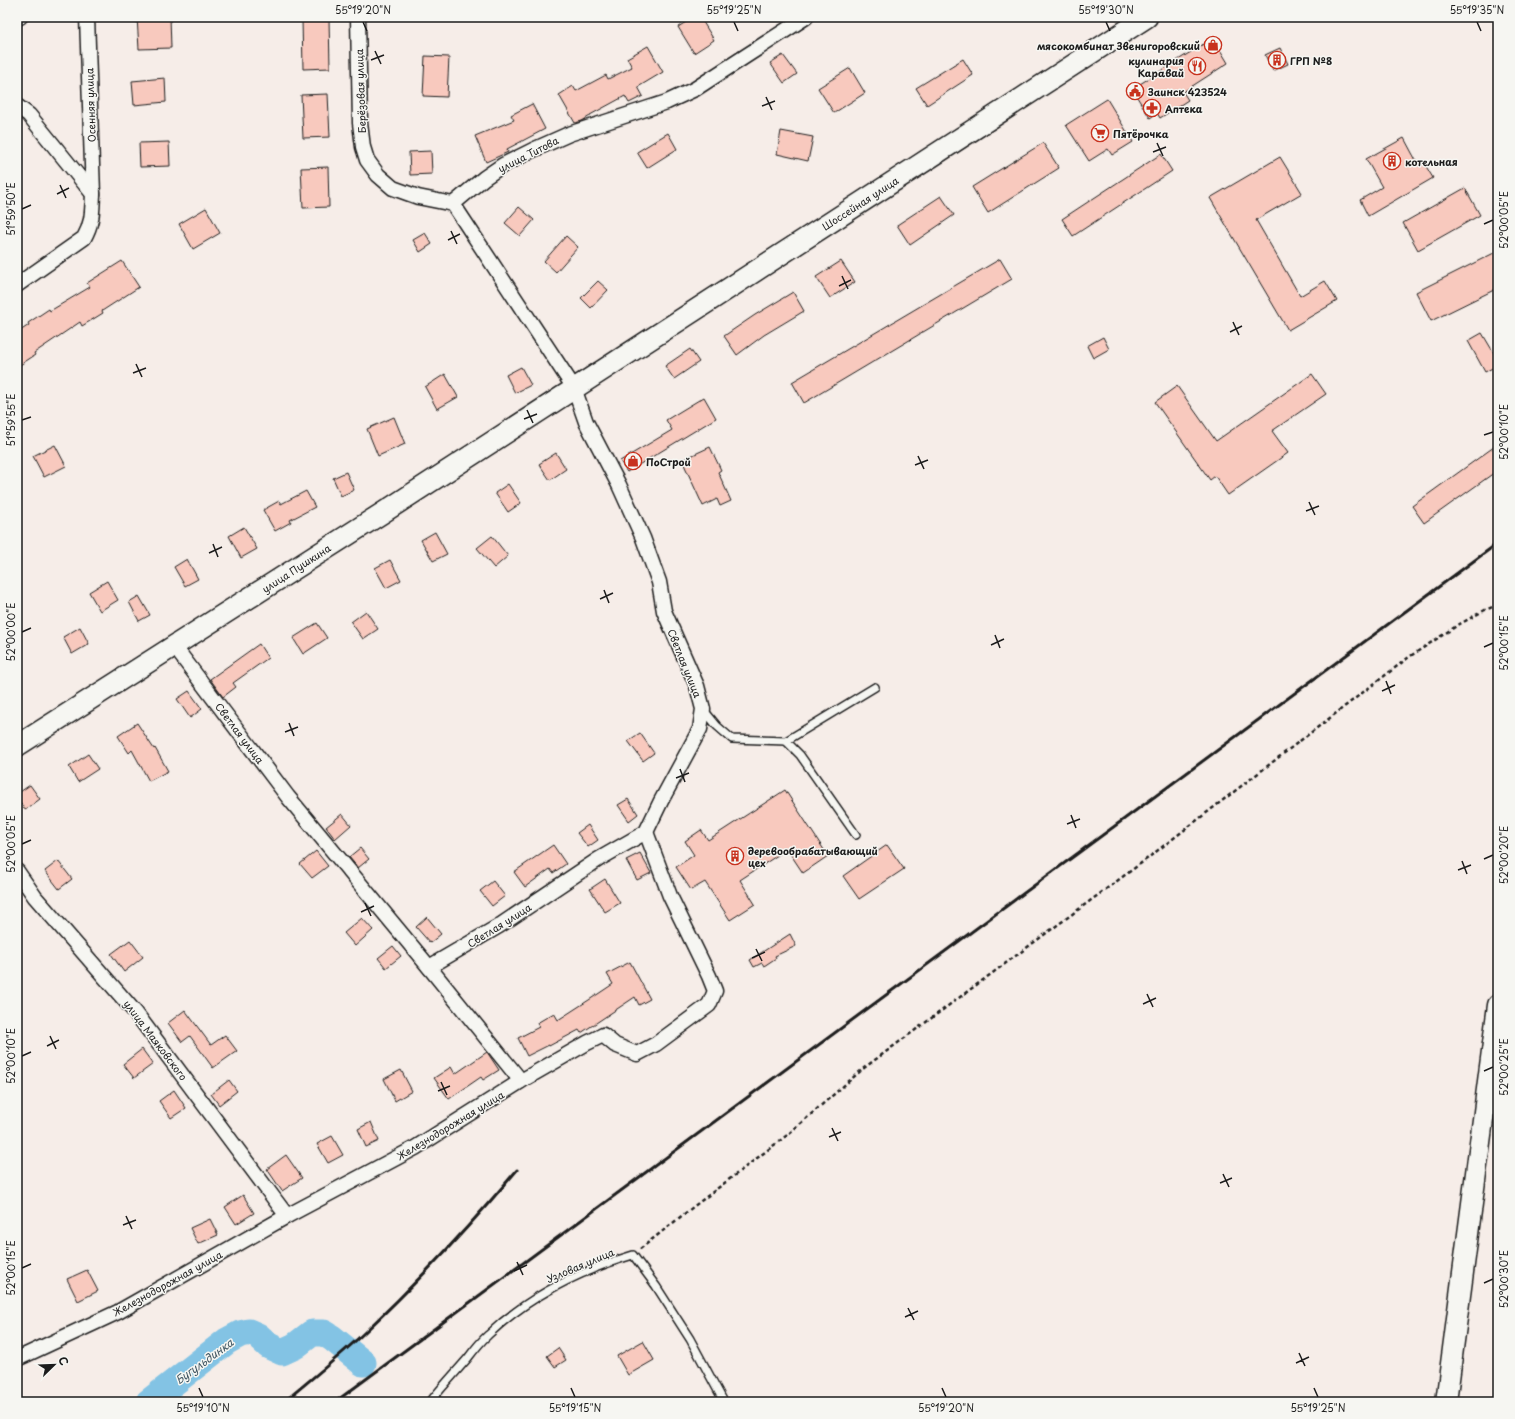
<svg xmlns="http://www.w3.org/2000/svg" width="1515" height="1419" viewBox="0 0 1515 1419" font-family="'Playpen Sans',sans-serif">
<rect width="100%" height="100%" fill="#f6ede8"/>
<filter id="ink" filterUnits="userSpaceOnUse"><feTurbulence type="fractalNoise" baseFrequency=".025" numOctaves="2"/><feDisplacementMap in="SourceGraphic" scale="8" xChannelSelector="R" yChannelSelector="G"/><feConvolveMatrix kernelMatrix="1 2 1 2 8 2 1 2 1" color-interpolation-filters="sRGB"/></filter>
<g filter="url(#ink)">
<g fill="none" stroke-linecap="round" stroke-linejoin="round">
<path stroke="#83c3e4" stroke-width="27" d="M149,1402L227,1341L240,1334L249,1332L258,1336L269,1346L282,1352L295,1346L312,1333H324L332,1338L363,1363"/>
</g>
<g fill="#f8c9be" stroke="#1c1c1c">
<path d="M137,17H170L171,48L139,49Z"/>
<path d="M694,17H700L714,40L694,53L678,27Z"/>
<path d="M302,19H329L330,68L303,69Z"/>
<path d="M1213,38L1228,63L1183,92L1188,100L1160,118L1157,113L1150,118L1132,89Z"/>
<path d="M648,46L663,72L638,87L643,96L629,103L625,96L590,115V116L582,121L575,123L559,95L573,86L576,91L606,75L608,79L632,67L627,58Z"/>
<path d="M1280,48L1288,64L1273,71L1265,55Z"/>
<path d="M783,55L797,74L784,83L770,63Z"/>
<path d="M425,56L449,57L447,97L423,96Z"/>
<path d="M963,59L973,75L927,105L916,88Z"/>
<path d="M850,68L865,93L834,113L818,88Z"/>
<path d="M165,78L166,102L134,105L132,81Z"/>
<path d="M328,94L330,137L303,138L301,95Z"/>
<path d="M1107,99L1133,142L1112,155L1108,149L1089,161L1066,125Z"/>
<path d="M532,104L545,129L507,149L508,152L486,162L475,136L514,120L511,115Z"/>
<path d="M781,131L813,137L808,161L777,154Z"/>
<path d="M668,133L677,149L647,168L637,152Z"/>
<path d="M1404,138L1419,166L1424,163L1433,178L1368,216L1360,200L1382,187L1366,159Z"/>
<path d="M169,142L170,166L140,167L139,143Z"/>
<path d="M1043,143L1059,168L988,213L972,187Z"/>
<path d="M431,151L432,174L410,175L409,152Z"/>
<path d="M1161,154L1172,171L1073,236L1062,219Z"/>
<path d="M1280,157L1302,193L1256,220L1300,296L1325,281L1337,301L1288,330L1210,198Z"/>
<path d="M328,167L329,207L303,208L301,168Z"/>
<path d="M1465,188L1480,215L1418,250L1403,223Z"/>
<path d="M941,196L954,215L910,245L897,225Z"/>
<path d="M519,207L534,220L520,236L505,223Z"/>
<path d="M206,208L220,233L193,249L179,224Z"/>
<path d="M425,233L432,244L420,252L413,240Z"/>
<path d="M566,236L578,247L556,272L544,261Z"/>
<path d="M1498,251V288L1431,321L1416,292Z"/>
<path d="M1000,259L1012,279L804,403L792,382Z"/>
<path d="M122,261L139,287L102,311L103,313L82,326L80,322L34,353L35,355L17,367V333L29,325L28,323L49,309L50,311L90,287L87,283Z"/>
<path d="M841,261L855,282L830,298L816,277Z"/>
<path d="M598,281L608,290L591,308L581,298Z"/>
<path d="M793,292L804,311L764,335L737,355L724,336L755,315Z"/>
<path d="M1482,333L1498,360V365L1485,372L1468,341Z"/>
<path d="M1103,337L1109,349L1093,358L1087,346Z"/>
<path d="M690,349L699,362L674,379L665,366Z"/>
<path d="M521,367L531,385L515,393L506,375Z"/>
<path d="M445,374L458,397L437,409L425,387Z"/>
<path d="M1312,374L1326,394L1272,431L1288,453L1228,495L1215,476L1210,480L1155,402L1177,386L1216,441Z"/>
<path d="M704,397L716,418L627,472L620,461L672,430L666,420Z"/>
<path d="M394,417L405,444L378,456L367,429Z"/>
<path d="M1498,444V470L1424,523L1412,506Z"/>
<path d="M55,445L66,466L44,477L33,456Z"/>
<path d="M710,447L721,470L718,472L731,501L720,506L717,499L703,506L682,460Z"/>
<path d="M556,453L566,469L550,480L539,464Z"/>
<path d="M346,472L354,490L341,496L333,478Z"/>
<path d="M508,484L521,503L508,512L495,493Z"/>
<path d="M306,491L315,507L290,520L291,522L275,531L263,510L279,501L281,504Z"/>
<path d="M244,527L257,549L241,558L229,536Z"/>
<path d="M435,532L447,554L433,561L421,540Z"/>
<path d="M492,536L508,556L494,568L477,548Z"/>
<path d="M187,559L198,579L185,586L174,567Z"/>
<path d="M390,560L401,580L386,588L375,568Z"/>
<path d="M107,581L118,600L100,611L89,592Z"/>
<path d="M139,596L150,615L139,621L129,602Z"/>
<path d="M366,611L378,629L363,639L351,622Z"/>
<path d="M317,623L327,638L303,654L293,638Z"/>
<path d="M80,627L89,644L72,654L63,637Z"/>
<path d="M259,644L268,658L233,683L236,687L223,697L210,679Z"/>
<path d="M189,691L202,709L190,718L177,699Z"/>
<path d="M137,723L154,749L155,748L168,771L149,781L132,750L129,753L118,736Z"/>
<path d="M640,733L654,753L643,761L628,741Z"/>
<path d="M88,754L98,769L78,782L69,767Z"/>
<path d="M30,785L40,799L25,810L17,798V794Z"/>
<path d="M785,790L828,856L803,873L787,849L740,880L755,904L730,920L705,882L691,890L676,867L694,855L685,841L701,830L708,840Z"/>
<path d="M628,799L638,814L629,821L618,805Z"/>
<path d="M342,814L351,825L335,839L326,827Z"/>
<path d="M588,825L598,840L588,847L577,833Z"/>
<path d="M553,845L566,864L553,873L550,869L525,887L514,872Z"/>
<path d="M887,845L904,869L859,899L843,876Z"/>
<path d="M360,848L369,859L358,868L349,857Z"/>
<path d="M316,851L328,866L312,878L300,864Z"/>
<path d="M640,853L651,873L637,880L626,860Z"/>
<path d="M58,861L72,879L59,889L45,871Z"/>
<path d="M605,879L620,903L605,912L590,889Z"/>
<path d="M493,881L505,896L492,906L480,891Z"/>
<path d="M427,917L441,934L430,943L416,927Z"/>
<path d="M362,918L373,930L355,946L344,933Z"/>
<path d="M790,934L796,946L775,956L776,958L764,966L762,963L754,967L750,960Z"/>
<path d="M130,940L143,957L124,972L111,954Z"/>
<path d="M393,946L401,956L386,968L378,958Z"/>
<path d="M630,962L650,999L639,1005L635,997L581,1033L579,1030L549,1046V1045L527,1056L518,1038L539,1027L537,1023L554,1013L558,1020L592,998L613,984L607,974Z"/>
<path d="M185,1010L211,1045L225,1035L237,1051L213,1068L190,1036L182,1042L168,1023Z"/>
<path d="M142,1049L153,1064L134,1078L123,1064Z"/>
<path d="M487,1052L499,1070L483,1080L481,1077L449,1099L434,1078L451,1067L455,1074Z"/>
<path d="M401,1070L412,1091L395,1101L384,1079Z"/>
<path d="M229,1080L237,1091L219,1105L211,1094Z"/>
<path d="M174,1090L186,1108L171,1118L159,1101Z"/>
<path d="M371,1122L379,1141L366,1147L358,1129Z"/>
<path d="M332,1136L343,1155L328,1163L317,1144Z"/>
<path d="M286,1155L302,1178L282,1191L267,1169Z"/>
<path d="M243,1195L254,1213L236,1224L225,1207Z"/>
<path d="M210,1219L218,1235L198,1244L190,1228Z"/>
<path d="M87,1270L98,1291L78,1301L67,1279Z"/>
<path d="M643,1341L654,1360L628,1375L617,1356Z"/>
<path d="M558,1348L566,1360L555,1367L547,1356Z"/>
</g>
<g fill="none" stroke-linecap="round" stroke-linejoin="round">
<defs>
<g id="service">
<path d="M703,709L717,726L732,739L786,741L800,755L856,835"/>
<path d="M786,741L875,687"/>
<path d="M430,1402C442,1387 455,1373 468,1358C474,1350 480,1342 488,1335C529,1296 579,1271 633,1255L656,1286L690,1339L724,1402"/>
</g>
<g id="minor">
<path d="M358,17L360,123L363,147L367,160L378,175L393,188L418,197L453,204"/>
<path d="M17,18L20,17"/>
<path d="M17,106L29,115L93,194"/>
<path d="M17,285L84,238C93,222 92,211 93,194L87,17"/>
<path d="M174,646L288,797L429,967L521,1081"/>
<path d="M17,871L35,897L135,1012L287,1216"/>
<path d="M429,967L499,926L599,859L646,832L661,801L700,729L703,709L697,686L664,611L659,582L643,538L619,485L586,422L574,388L453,204L484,178L503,165L533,150L569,134L667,102L695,89L806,17"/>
<path d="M17,1359L118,1312L287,1216L415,1148L521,1081L587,1043L603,1035L615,1045L637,1054L656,1044L709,1005L715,991L709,976L670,896L646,832"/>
</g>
<g id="secondary">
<path d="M17,746L384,512L1147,17"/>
<path d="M1446,1402L1498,1005"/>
</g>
</defs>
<use href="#service" stroke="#1c1c1c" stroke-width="10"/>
<use href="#minor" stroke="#1c1c1c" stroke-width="17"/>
<use href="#secondary" stroke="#1c1c1c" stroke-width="23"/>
<path stroke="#1c1c1c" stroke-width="2.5" stroke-dasharray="4 3" stroke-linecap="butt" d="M640,1249L693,1207L786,1136L864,1068L1144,861L1409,657L1458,625L1485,610L1498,605"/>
<use href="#service" stroke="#f6f6f2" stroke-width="7"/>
<use href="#minor" stroke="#f6f6f2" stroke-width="14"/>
<use href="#secondary" stroke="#f6f6f2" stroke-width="20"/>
<g stroke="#1c1c1c" stroke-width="3">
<path d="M284,1402C311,1379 339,1357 365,1332C418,1282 469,1227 517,1170"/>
<path d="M335,1402L1498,543"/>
</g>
</g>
</g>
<path fill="none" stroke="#1c1c1c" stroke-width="1.5" d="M363,22L367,31M734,22L738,31M1106,22L1110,31M1477,22L1481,31M375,51L381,64M371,60L384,55M766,97L772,110M762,106L775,101M1157,143L1163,156M1153,152L1166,147M60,185L66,198M57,194L69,188M22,209L31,205M1484,224L1493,220M451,231L457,244M448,240L460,234M842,276L848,289M839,286L851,280M1233,322L1239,335M1230,332L1242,326M136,364L142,377M133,373L146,368M527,410L533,423M524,419L537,414M22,420L31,417M1484,435L1493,432M918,456L924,469M915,465L928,460M1309,502L1315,515M1306,511L1319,506M213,544L218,557M209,553L222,547M604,590L609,603M600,599L613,593M22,632L31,628M995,635L1000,648M991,645L1004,639M1484,647L1493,643M1386,681L1391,694M1382,691L1395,685M289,723L294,736M285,732L298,727M680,769L685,782M676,778L689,773M1071,815L1076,828M1067,824L1080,819M22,844L31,840M1484,859L1493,855M1462,861L1467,874M1458,870L1471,865M365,903L371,916M361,912L374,906M756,949L762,961M752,958L765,952M1147,994L1153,1007M1143,1004L1156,998M50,1036L56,1049M47,1046L59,1040M22,1056L31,1052M1484,1071L1493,1067M441,1082L447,1095M438,1091L450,1086M832,1128L838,1141M829,1137L841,1132M1223,1174L1229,1187M1220,1183L1232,1178M126,1216L132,1229M123,1225L136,1220M517,1262L523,1275M22,1268L31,1264M514,1271L527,1265M1484,1283L1493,1279M908,1308L914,1320M905,1317L918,1311M1299,1353L1305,1366M1296,1363L1309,1357M199,1388L203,1397M571,1388L575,1397M942,1388L946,1397M1314,1388L1318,1397"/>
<defs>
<symbol id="shop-ring" viewBox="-11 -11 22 22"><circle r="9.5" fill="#f6f6f2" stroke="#c8321e" stroke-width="1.5"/><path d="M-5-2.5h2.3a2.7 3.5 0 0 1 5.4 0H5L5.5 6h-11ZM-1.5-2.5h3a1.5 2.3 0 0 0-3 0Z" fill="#c8321e"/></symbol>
<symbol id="building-ring" viewBox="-11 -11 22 22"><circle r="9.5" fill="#f6f6f2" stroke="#c8321e" stroke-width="1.5"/><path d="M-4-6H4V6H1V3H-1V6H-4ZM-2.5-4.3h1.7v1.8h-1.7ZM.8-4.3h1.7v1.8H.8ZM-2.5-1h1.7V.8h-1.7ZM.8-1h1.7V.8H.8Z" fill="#c8321e"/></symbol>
<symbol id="restaurant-ring" viewBox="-11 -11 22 22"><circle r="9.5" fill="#f6f6f2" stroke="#c8321e" stroke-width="1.5"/><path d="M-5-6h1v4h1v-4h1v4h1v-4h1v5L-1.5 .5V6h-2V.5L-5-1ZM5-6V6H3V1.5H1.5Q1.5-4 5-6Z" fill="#c8321e"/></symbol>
<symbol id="civic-ring" viewBox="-11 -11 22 22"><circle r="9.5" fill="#f6f6f2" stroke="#c8321e" stroke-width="1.5"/><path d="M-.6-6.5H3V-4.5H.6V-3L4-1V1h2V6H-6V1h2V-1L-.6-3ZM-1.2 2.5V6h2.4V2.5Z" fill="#c8321e"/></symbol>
<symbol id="pharmacy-ring" viewBox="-11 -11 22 22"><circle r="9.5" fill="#f6f6f2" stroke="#c8321e" stroke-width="1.5"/><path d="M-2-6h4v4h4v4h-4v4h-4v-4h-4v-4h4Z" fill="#c8321e"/></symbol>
<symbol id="supermarket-ring" viewBox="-11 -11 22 22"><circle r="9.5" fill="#f6f6f2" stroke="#c8321e" stroke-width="1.5"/><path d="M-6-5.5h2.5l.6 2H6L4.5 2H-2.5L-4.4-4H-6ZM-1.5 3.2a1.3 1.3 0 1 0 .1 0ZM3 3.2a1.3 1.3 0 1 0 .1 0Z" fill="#c8321e"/></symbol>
</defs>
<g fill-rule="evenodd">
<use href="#shop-ring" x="1203" y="35" width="20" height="20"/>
<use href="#building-ring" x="1267" y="50" width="20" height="20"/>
<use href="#restaurant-ring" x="1187" y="56" width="20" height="20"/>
<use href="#civic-ring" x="1125" y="81" width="20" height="20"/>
<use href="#pharmacy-ring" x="1142" y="98" width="20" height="20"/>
<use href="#supermarket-ring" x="1090" y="123" width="20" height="20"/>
<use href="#building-ring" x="1382" y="151" width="20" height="20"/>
<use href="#shop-ring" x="623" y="451" width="20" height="20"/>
<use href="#building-ring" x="725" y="846" width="20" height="20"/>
</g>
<g text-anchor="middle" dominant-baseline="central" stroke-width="3" stroke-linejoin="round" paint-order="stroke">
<g font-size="10" font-weight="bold" fill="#1c1c1c" stroke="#f6f6f2" text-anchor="start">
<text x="1200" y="45" text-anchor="end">мясокомбинат Звенигоровский</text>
<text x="1184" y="60" text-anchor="end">кулинария<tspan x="1184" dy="12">Каравай</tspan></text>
<text x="1290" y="60">ГРП №8</text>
<text x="1148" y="91">Заинск 423524</text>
<text x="1165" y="108">Аптека</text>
<text x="1113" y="133">Пятёрочка</text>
<text x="1405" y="161">котельная</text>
<text x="646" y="461">ПоСтрой</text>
<text x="748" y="850">деревообрабатывающий<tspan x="748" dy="12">цех</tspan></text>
</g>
<g font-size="10" fill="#1c1c1c" stroke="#f6f6f2">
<text transform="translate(360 91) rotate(-92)">Берёзовая улица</text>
<text transform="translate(90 105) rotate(-92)">Осенняя улица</text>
<text transform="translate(528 154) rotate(-27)">улица Титова</text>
<text transform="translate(860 203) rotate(-33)">Шоссейная улица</text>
<text transform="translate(296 568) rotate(-33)">улица Пушкина</text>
<text transform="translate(685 663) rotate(68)">Светлая улица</text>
<text transform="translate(240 733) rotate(53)">Светлая улица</text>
<text transform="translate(499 925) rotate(-32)">Светлая улица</text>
<text transform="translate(156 1040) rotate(53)">улица Маяковского</text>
<text transform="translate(450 1125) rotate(-31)">Железнодорожная улица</text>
<text transform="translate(580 1265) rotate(-23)">Узловая улица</text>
<text transform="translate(167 1283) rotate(-29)">Железнодорожная улица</text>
</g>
<g font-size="11" font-style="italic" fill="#405662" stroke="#f6f6f2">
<text transform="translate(204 1361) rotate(-36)">Бугульдинка</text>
</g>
</g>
<rect width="1515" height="1419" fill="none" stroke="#f6f6f2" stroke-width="44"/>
<g transform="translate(54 1365) rotate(67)" stroke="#f6f6f2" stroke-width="3" paint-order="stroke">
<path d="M0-3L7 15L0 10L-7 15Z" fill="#1c1c1c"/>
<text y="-6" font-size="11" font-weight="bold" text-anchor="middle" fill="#1c1c1c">С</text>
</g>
<rect x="22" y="22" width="1471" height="1375" fill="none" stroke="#1c1c1c" stroke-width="1.5"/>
<g font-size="10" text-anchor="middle" fill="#1c1c1c">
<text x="363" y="14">55°19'20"N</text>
<text x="734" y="14">55°19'25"N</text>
<text x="1106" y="14">55°19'30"N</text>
<text x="1477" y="14">55°19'35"N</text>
<text transform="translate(11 209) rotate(-90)" y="4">51°59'50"E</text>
<text transform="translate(1504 220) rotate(-90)" y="4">52°00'05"E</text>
<text transform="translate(11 420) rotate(-90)" y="4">51°59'55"E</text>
<text transform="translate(1504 432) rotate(-90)" y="4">52°00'10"E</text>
<text transform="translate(11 632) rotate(-90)" y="4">52°00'00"E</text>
<text transform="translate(1504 643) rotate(-90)" y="4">52°00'15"E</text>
<text transform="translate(11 844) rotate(-90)" y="4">52°00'05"E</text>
<text transform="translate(1504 855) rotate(-90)" y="4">52°00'20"E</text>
<text transform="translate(11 1056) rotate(-90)" y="4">52°00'10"E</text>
<text transform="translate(1504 1067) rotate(-90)" y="4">52°00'25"E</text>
<text transform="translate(11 1268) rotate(-90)" y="4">52°00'15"E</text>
<text transform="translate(1504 1279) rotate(-90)" y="4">52°00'30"E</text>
<text x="203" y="1412">55°19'10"N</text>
<text x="575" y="1412">55°19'15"N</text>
<text x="946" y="1412">55°19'20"N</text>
<text x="1318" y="1412">55°19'25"N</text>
</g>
</svg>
